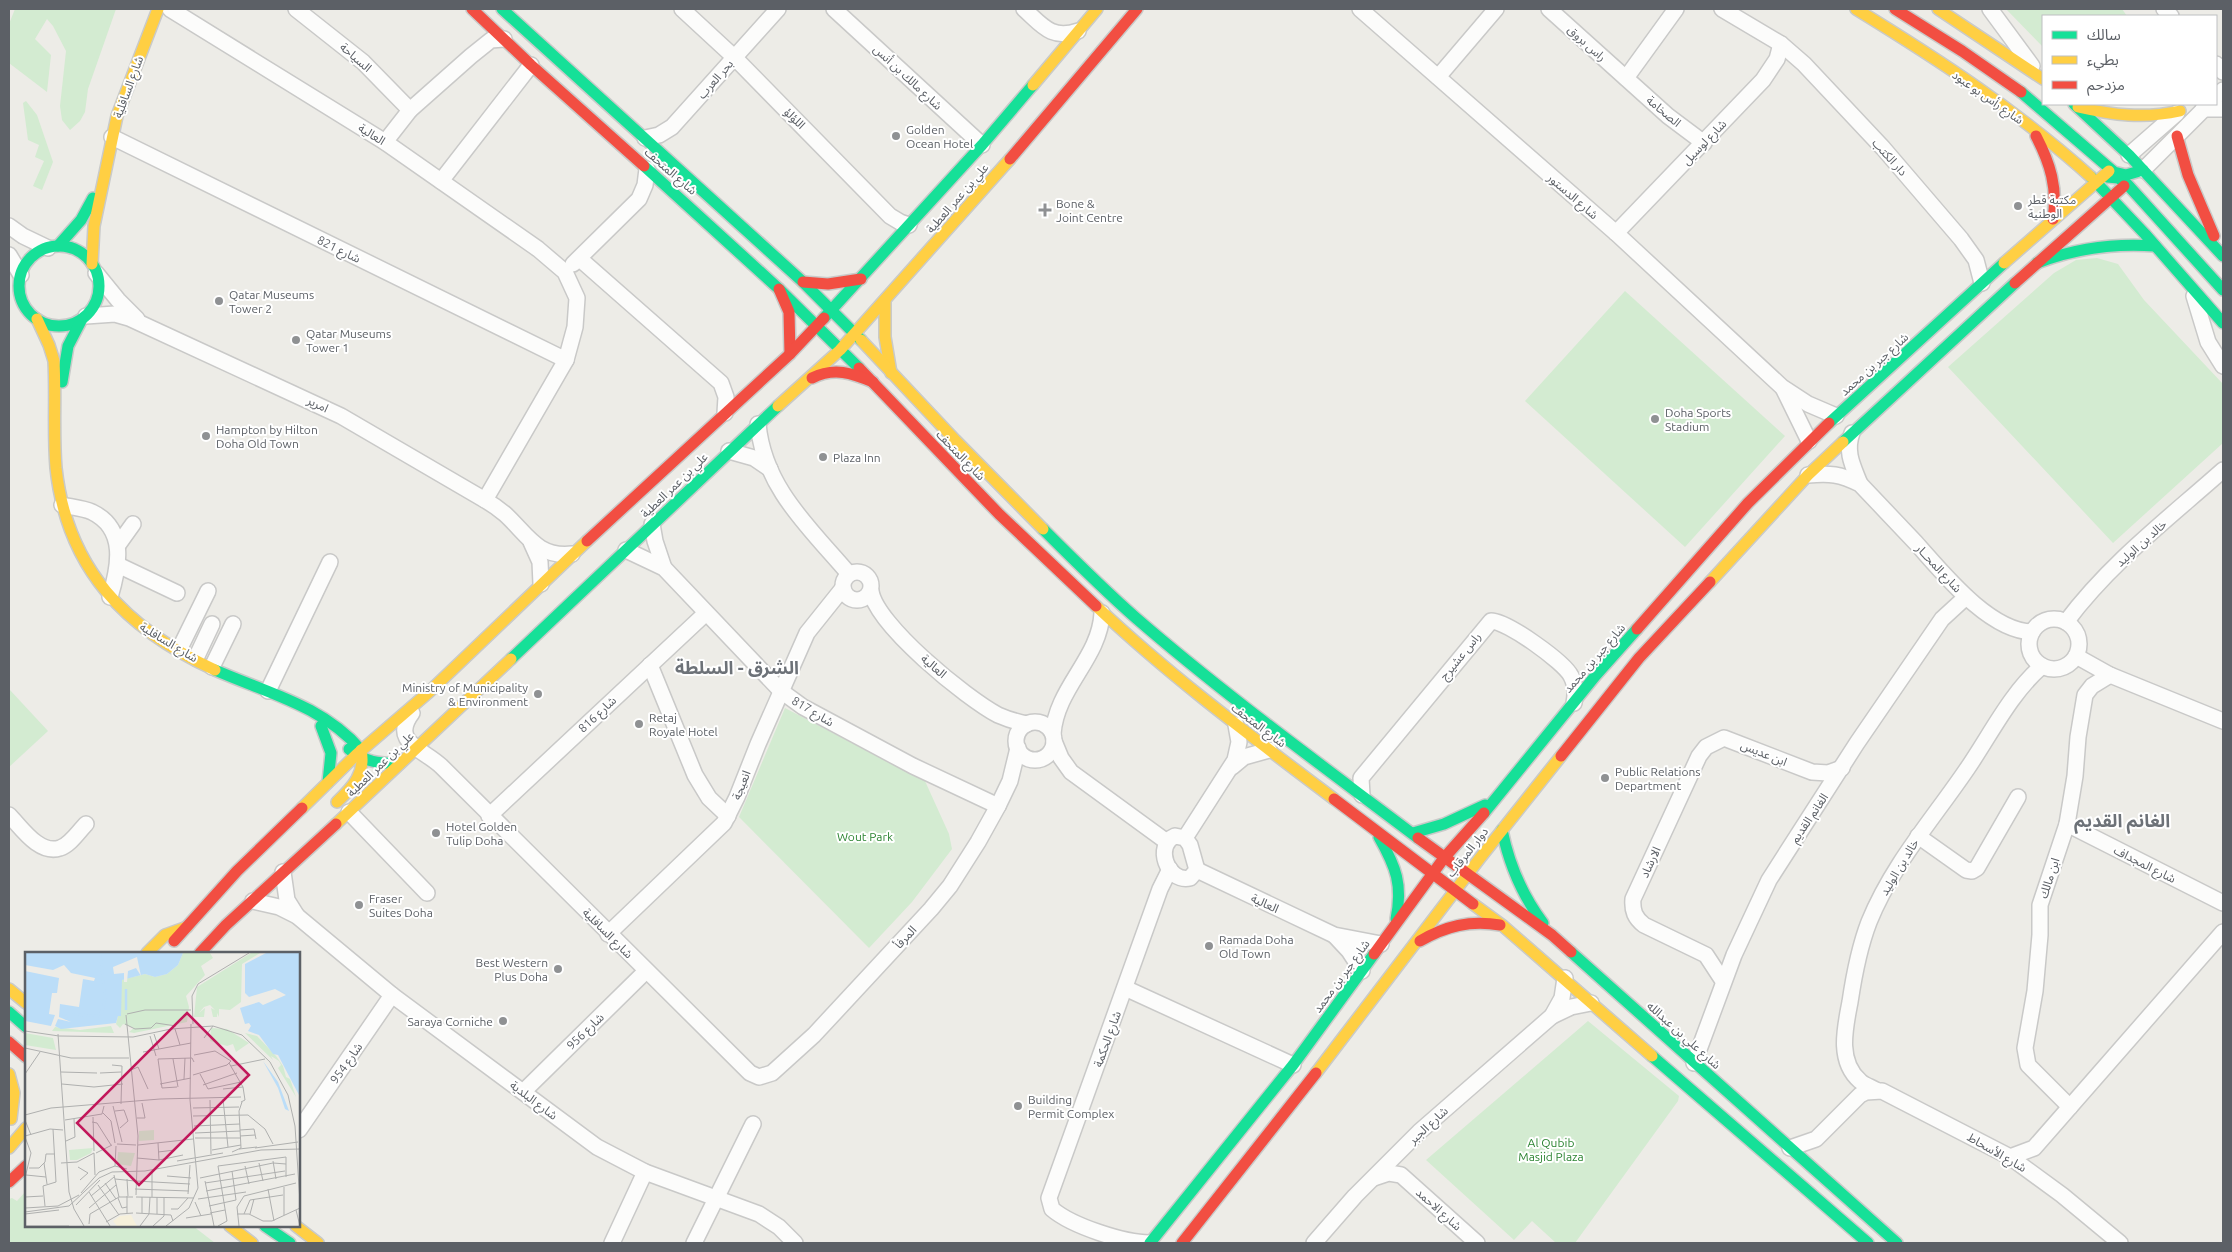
<svg xmlns="http://www.w3.org/2000/svg" width="2232" height="1252" viewBox="0 0 2232 1252" font-family="Ubuntu,'Noto Sans Arabic',sans-serif">
<rect width="100%" height="100%" fill="#edece7"/>
<g fill="#d3ebd1">
<path d="M15,9H116L88,89L85,112L80,121L70,130L62,120L60,106L66,51L53,26L47,19L35,39L51,55L47,92L9,63V24Z"/>
<path d="M2006,9H2122L2127,16H2043V47Z"/>
<path d="M26,101L37,115L53,162L42,190L33,186L44,161L35,157L39,145L28,140L23,103Z"/>
<path d="M2097,258L2118,264L2144,300L2223,384V443L2113,543L1948,367L2054,273L2076,260Z"/>
<path d="M1625,291L1785,436L1685,547L1525,401Z"/>
<path d="M9,689L48,731L9,767Z"/>
<path d="M785,708L925,781L949,834L952,849L912,902L869,948L739,817Z"/>
<path d="M1588,1021L1679,1096L1678,1101L1575,1243H1556L1532,1221L1514,1240L1426,1160Z"/>
<path d="M26,1191V1226H193L215,1243H9V1199L12,1198L17,1201Z"/>
</g>
<g fill="none" stroke-linecap="round" stroke-linejoin="round">
<defs>
<g id="street">
<path d="M170,9L385,142L538,249L565,272L577,298L575,327L566,360L485,500"/>
<path d="M296,9L363,62L410,110"/>
<path d="M682,9L734,57L890,216L900,222L909,225"/>
<path d="M834,9L982,145"/>
<path d="M1024,9C1042,25 1051,40 1078,31"/>
<path d="M1360,9L1616,233L1782,387L1808,404L1836,416"/>
<path d="M1549,9L1668,116L1704,143"/>
<path d="M1722,9L1781,44L1804,64L1883,148L1961,239L1976,260L1982,283"/>
<path d="M1990,9L2032,66"/>
<path d="M2164,9L2171,16"/>
<path d="M2216,64L2223,72"/>
<path d="M1438,77L1496,9"/>
<path d="M1626,78L1676,9"/>
<path d="M2216,97L2223,90"/>
<path d="M2203,109H2223"/>
<path d="M112,137L566,360"/>
<path d="M645,138L659,135L672,127L778,9"/>
<path d="M385,142L410,110L471,56L491,40L504,39"/>
<path d="M2129,155L2177,113"/>
<path d="M2143,170L2209,104"/>
<path d="M441,181L531,65"/>
<path d="M9,226L23,236L48,248"/>
<path d="M1616,233L1763,80L1777,59L1781,44"/>
<path d="M9,255L21,275"/>
<path d="M580,259L721,383L726,397L725,413"/>
<path d="M573,264L639,199L645,185L647,169"/>
<path d="M96,273L118,300L137,319"/>
<path d="M2194,296L2208,342L2223,366"/>
<path d="M86,316L115,314L129,318L341,416L485,500C492,504 499,509 505,514C527,534 537,558 572,554"/>
<path d="M1784,390L1809,441"/>
<path d="M758,424C764,488 810,528 849,574"/>
<path d="M1852,433C1845,452 1853,466 1860,484"/>
<path d="M729,451L754,458L770,469"/>
<path d="M1808,475C1830,473 1840,474 1860,484C1879,504 1897,523 1916,543C1943,573 1989,631 2032,632"/>
<path d="M62,505C71,507 83,508 92,512C127,529 119,567 110,597"/>
<path d="M652,524L655,541L664,568"/>
<path d="M531,542L540,562L541,584"/>
<path d="M118,545L133,524"/>
<path d="M626,550L664,568L781,691L803,707L913,766L998,806"/>
<path d="M118,565L177,593"/>
<circle cx="857" cy="586" r="14"/>
<path d="M871,591C876,625 966,698 998,715C1007,719 1017,722 1027,724"/>
<circle cx="2054" cy="644" r="25"/>
<path d="M2066,622C2110,563 2169,518 2223,470"/>
<path d="M179,650L208,591"/>
<path d="M2076,656L2110,675L2223,721"/>
<path d="M196,658L212,624"/>
<path d="M650,665L695,775L709,798L728,816"/>
<path d="M212,667L233,624"/>
<path d="M268,691L330,562"/>
<path d="M412,713C390,742 423,749 441,766L750,1073L759,1077L772,1073L814,1035L931,909L950,886L978,842L998,806L1010,781L1018,748"/>
<circle cx="1035" cy="741" r="19"/>
<path d="M1053,734C1056,688 1100,658 1102,613"/>
<path d="M1054,741L1061,758L1071,772L1167,842"/>
<path d="M1232,767L1244,757L1269,750"/>
<path d="M1362,795L1361,778L1491,621C1507,621 1564,662 1571,676C1576,685 1576,693 1574,703"/>
<path d="M349,812L427,893"/>
<path d="M9,815C21,827 39,855 60,848C70,845 79,831 86,824"/>
<path d="M489,816L706,613"/>
<path d="M2067,824L2223,903"/>
<path d="M1175,836L1185,838L1190,845L1197,870L1190,878C1167,883 1154,845 1175,836Z"/>
<path d="M1918,836L1966,870L1972,871L1977,868L2018,797"/>
<path d="M1185,838L1235,760L1239,742L1236,725"/>
<path d="M1197,870L1334,935L1381,944"/>
<path d="M283,872L287,900L297,916"/>
<path d="M253,901L279,907L297,916L392,995L597,1147L645,1172L759,1214L779,1227L795,1243"/>
<path d="M608,934L724,823L737,797L758,744L807,633L843,588"/>
<path d="M1335,936L1349,951L1362,971"/>
<path d="M1723,981L1706,955L1644,925C1635,918 1632,911 1633,899L1699,756L1706,747L1724,738L1812,772L1828,773L1842,768"/>
<path d="M1125,988L1293,1065"/>
<path d="M1552,1016L1571,1007L1591,1003"/>
<path d="M1694,1063L1734,955L1769,880L1857,743L1942,619L1966,597"/>
<path d="M1876,1090C1871,1087 1864,1085 1860,1081C1837,1061 1845,1028 1850,1002C1854,975 1859,948 1869,922C1892,865 1933,819 1967,769C1991,734 2010,694 2042,666"/>
<path d="M524,1091L646,971"/>
<path d="M2070,1107L2028,1065L2025,1048L2035,991L2040,935V905L2067,824L2075,776L2078,737L2085,695L2092,686L2110,675"/>
<path d="M299,1130L392,995"/>
<path d="M1790,1148L1816,1139L1860,1095L1866,1092L1882,1091L2010,1157L2062,1195L2120,1243"/>
<path d="M2010,1157L2034,1148L2223,932"/>
<path d="M1374,1178L1389,1173L1401,1175L1477,1243"/>
<path d="M612,1243L645,1172"/>
<path d="M694,1243L753,1124"/>
<path d="M1150,1243C1124,1243 1072,1226 1052,1209L1049,1198L1160,889L1170,869"/>
<path d="M1314,1243L1355,1196L1419,1132L1552,1016L1562,998L1565,978"/>
</g>
<g id="fast">
<path d="M502,9L803,282L861,340"/>
<path d="M2021,92L2114,172L2126,175L2143,170"/>
<path d="M2074,104L2129,155L2223,256"/>
<path d="M644,166L779,289L859,368"/>
<path d="M2091,177L2145,234L2223,323"/>
<path d="M2107,177L2118,178L2127,184L2223,290"/>
<path d="M58,246L81,220L93,198"/>
<circle cx="59" cy="286" r="40"/>
<path d="M2037,263C2076,248 2114,243 2155,246"/>
<path d="M824,318L982,145L1033,85"/>
<path d="M62,382L68,346L82,319"/>
<path d="M1829,423L2004,263"/>
<path d="M1843,442L2015,283"/>
<path d="M1043,529C1073,559 1104,590 1136,618C1226,696 1323,766 1418,838"/>
<path d="M511,659L778,406"/>
<path d="M215,670C267,693 322,705 361,750"/>
<path d="M321,726L331,753L328,782"/>
<path d="M349,749C364,762 380,764 400,763"/>
<path d="M1484,813L1596,675L1637,629"/>
<path d="M1502,830C1509,864 1522,895 1543,923"/>
<path d="M1413,833L1444,824L1485,805"/>
<path d="M1379,837C1396,867 1403,885 1396,919"/>
<path d="M1571,952L1897,1243"/>
<path d="M9,1012L26,1027"/>
<path d="M1652,1056L1868,1243"/>
<path d="M265,1226L290,1243"/>
<path d="M1150,1243L1293,1065L1374,954"/>
</g>
<g id="slow">
<path d="M1856,9C1939,60 2019,112 2091,177"/>
<path d="M1938,9L2043,79"/>
<path d="M1033,85L1097,9"/>
<path d="M2078,107C2113,115 2144,119 2180,111"/>
<path d="M2004,263L2109,171"/>
<path d="M92,264L94,226L117,116L158,9"/>
<path d="M885,301V337L891,373"/>
<path d="M37,319L49,345L54,361C56,397 53,432 56,468C67,569 126,629 215,670"/>
<path d="M861,340L955,440L1043,529"/>
<path d="M778,406L840,350L1010,159"/>
<path d="M1710,582L1808,475L1843,442"/>
<path d="M1096,606C1170,676 1252,737 1334,799"/>
<path d="M337,802C353,787 366,773 361,750"/>
<path d="M302,808L356,755L429,692L587,541"/>
<path d="M336,824L511,659"/>
<path d="M1473,904L1503,926L1652,1056"/>
<path d="M147,953L165,935L187,927"/>
<path d="M9,989L26,1003"/>
<path d="M1316,1073L1480,858L1561,756"/>
<path d="M9,1074L14,1093L11,1119"/>
<path d="M9,1148L26,1128"/>
<path d="M230,1226L252,1243"/>
<path d="M296,1226L318,1243"/>
</g>
<g id="jam">
<path d="M472,9L531,65L644,166"/>
<path d="M1895,9L1962,51L2021,92"/>
<path d="M2036,136C2050,163 2058,188 2053,219"/>
<path d="M2177,136L2188,175L2214,236"/>
<path d="M1010,159L1137,9"/>
<path d="M803,282L828,284L861,279"/>
<path d="M2015,283L2124,186"/>
<path d="M779,289L789,312L790,354"/>
<path d="M859,368L999,514L1096,606"/>
<path d="M812,378C834,367 852,373 873,382"/>
<path d="M587,541L790,354L824,318"/>
<path d="M1637,629L1748,503L1829,423"/>
<path d="M1561,756L1639,658L1710,582"/>
<path d="M1334,799L1473,904"/>
<path d="M1418,838L1552,935L1571,952"/>
<path d="M174,941L237,871L302,808"/>
<path d="M1420,941C1446,926 1470,920 1500,925"/>
<path d="M200,953L226,925L336,824"/>
<path d="M1374,954L1444,858L1484,813"/>
<path d="M9,1042L26,1057"/>
<path d="M9,1182L26,1166"/>
<path d="M1182,1243L1316,1073"/>
</g>
</defs>
<use href="#street" stroke="#c9c9c8" stroke-width="18"/>
<use href="#fast" stroke="#c9cac9" stroke-width="14"/>
<use href="#slow" stroke="#c9cac9" stroke-width="14"/>
<use href="#jam" stroke="#c9cac9" stroke-width="14"/>
<use href="#street" stroke="#fcfcfb" stroke-width="15"/>
<use href="#fast" stroke="#16e098" stroke-width="11"/>
<use href="#slow" stroke="#ffcf43" stroke-width="11"/>
<use href="#jam" stroke="#f24e42" stroke-width="11"/>
</g>
<g fill="#8f9193" stroke="#fff" stroke-width="2">
<circle cx="896" cy="136" r="5"/>
<circle cx="2018" cy="206" r="5"/>
<path d="M1042.5 202.5h5v5h5v5h-5v5h-5v-5h-5v-5h5z"/>
<circle cx="219" cy="301" r="5"/>
<circle cx="296" cy="340" r="5"/>
<circle cx="1655" cy="419" r="5"/>
<circle cx="206" cy="436" r="5"/>
<circle cx="823" cy="457" r="5"/>
<circle cx="538" cy="694" r="5"/>
<circle cx="639" cy="724" r="5"/>
<circle cx="1605" cy="778" r="5"/>
<circle cx="436" cy="833" r="5"/>
<circle cx="359" cy="905" r="5"/>
<circle cx="1209" cy="946" r="5"/>
<circle cx="558" cy="969" r="5"/>
<circle cx="503" cy="1021" r="5"/>
<circle cx="1018" cy="1106" r="5"/>
</g>
<g text-anchor="middle" dominant-baseline="central" stroke-width="4" stroke-linejoin="round" paint-order="stroke">
<g font-size="12" fill="#5c6066" stroke="#fff">
<text transform="translate(1587 43) rotate(42)">راس بروق</text>
<text transform="translate(356 57) rotate(41)">السياحة</text>
<text transform="translate(908 77) rotate(43)">شارع مالك بن أنس</text>
<text transform="translate(715 79) rotate(-49)">بحر العرب</text>
<text transform="translate(128 87) rotate(-70)">شارع السافلية</text>
<text transform="translate(1988 97) rotate(35)">شارع رأس بو عبود</text>
<text transform="translate(1664 111) rotate(40)">الصخامة</text>
<text transform="translate(795 118) rotate(45)">اللؤلؤ</text>
<text transform="translate(372 134) rotate(32)">العالية</text>
<text transform="translate(1704 142) rotate(-46)">شارع لوسيل</text>
<text transform="translate(1890 157) rotate(48)">دار الكتب</text>
<text transform="translate(671 171) rotate(41)">شارع المتحف</text>
<text transform="translate(1573 196) rotate(41)">شارع الدستور</text>
<text transform="translate(957 198) rotate(-49)">علي بن عمر العطية</text>
<text transform="translate(339 249) rotate(26)">شارع 821</text>
<text transform="translate(1874 364) rotate(-42)">شارع جبر بن محمد</text>
<text transform="translate(318 404) rotate(26)">امرير</text>
<text transform="translate(961 455) rotate(46)">شارع المتحف</text>
<text transform="translate(674 485) rotate(-44)">علي بن عمر العطية</text>
<text transform="translate(2141 543) rotate(-42)">خالد بن الوليد</text>
<text transform="translate(1939 568) rotate(47)">شارع المحــار</text>
<text transform="translate(169 642) rotate(31)">شارع السافلية</text>
<text transform="translate(1460 656) rotate(-51)">راس عشيرج</text>
<text transform="translate(1594 658) rotate(-49)">شارع جبر بن محمد</text>
<text transform="translate(934 666) rotate(41)">العالية</text>
<text transform="translate(813 711) rotate(31)">شارع 817</text>
<text transform="translate(597 714) rotate(-43)">شارع 816</text>
<text transform="translate(1259 725) rotate(37)">شارع المتحف</text>
<text transform="translate(1764 753) rotate(22)">ابن عديس</text>
<text transform="translate(380 764) rotate(-44)">علي بن عمر العطية</text>
<text transform="translate(741 785) rotate(-68)">انعيجة</text>
<text transform="translate(1809 818) rotate(-56)">الغانم القديم</text>
<text transform="translate(1467 852) rotate(-52)">دوار المرقاب</text>
<text transform="translate(1650 862) rotate(-65)">الارشاد</text>
<text transform="translate(2145 864) rotate(27)">شارع المجداف</text>
<text transform="translate(1899 867) rotate(-59)">خالد بن الوليد</text>
<text transform="translate(2049 878) rotate(-72)">ابن مالك</text>
<text transform="translate(1265 903) rotate(25)">العالية</text>
<text transform="translate(608 933) rotate(45)">شارع السافلية</text>
<text transform="translate(905 937) rotate(-47)">المرفأ</text>
<text transform="translate(1341 976) rotate(-54)">شارع جبر بن محمد</text>
<text transform="translate(585 1031) rotate(-44)">شارع 956</text>
<text transform="translate(1684 1035) rotate(42)">شارع علي بن عبدالله</text>
<text transform="translate(1107 1039) rotate(-70)">شارع الحكمة</text>
<text transform="translate(346 1063) rotate(-55)">شارع 954</text>
<text transform="translate(534 1100) rotate(37)">شارع البلدية</text>
<text transform="translate(1428 1125) rotate(-43)">شارع الجبر</text>
<text transform="translate(1997 1152) rotate(30)">شارع الأسحاط</text>
<text transform="translate(1439 1209) rotate(42)">شارع الاحمد</text>
</g>
<g font-size="12" fill="#5c6066" stroke="#fff" text-anchor="start">
<text x="906" y="129">Golden<tspan x="906" dy="14">Ocean Hotel</tspan></text>
<text x="2028" y="199">مكتبة قطر<tspan x="2028" dy="14">الوطنية</tspan></text>
<text x="1056" y="203">Bone &amp;<tspan x="1056" dy="14">Joint Centre</tspan></text>
<text x="229" y="294">Qatar Museums<tspan x="229" dy="14">Tower 2</tspan></text>
<text x="306" y="333">Qatar Museums<tspan x="306" dy="14">Tower 1</tspan></text>
<text x="1665" y="412">Doha Sports<tspan x="1665" dy="14">Stadium</tspan></text>
<text x="216" y="429">Hampton by Hilton<tspan x="216" dy="14">Doha Old Town</tspan></text>
<text x="833" y="457">Plaza Inn</text>
<text x="528" y="687" text-anchor="end">Ministry of Municipality<tspan x="528" dy="14">&amp; Environment</tspan></text>
<text x="649" y="717">Retaj<tspan x="649" dy="14">Royale Hotel</tspan></text>
<text x="1615" y="771">Public Relations<tspan x="1615" dy="14">Department</tspan></text>
<text x="446" y="826">Hotel Golden<tspan x="446" dy="14">Tulip Doha</tspan></text>
<text x="369" y="898">Fraser<tspan x="369" dy="14">Suites Doha</tspan></text>
<text x="1219" y="939">Ramada Doha<tspan x="1219" dy="14">Old Town</tspan></text>
<text x="548" y="962" text-anchor="end">Best Western<tspan x="548" dy="14">Plus Doha</tspan></text>
<text x="493" y="1021" text-anchor="end">Saraya Corniche</text>
<text x="1028" y="1099">Building<tspan x="1028" dy="14">Permit Complex</tspan></text>
</g>
<g font-size="12" fill="#2c8432" stroke="#fff">
<text x="865" y="836">Wout Park</text>
<text x="1551" y="1142">Al Qubib<tspan x="1551" dy="14">Masjid Plaza</tspan></text>
</g>
<g font-size="18" font-weight="bold" fill="#6d7278" stroke="#fff">
<text x="737" y="667">الشرق - السلطة</text>
<text x="2122" y="820">الغانم القديم</text>
</g>
</g>
<g transform="translate(25 952)">
<rect width="275" height="275" fill="#edece7"/>
<path d="M158,1H185L188,6L176,14L180,23L161,44L164,55L162,70L109,81L104,80L109,76L98,72L95,76L91,72L93,64H96V28L120,22L130,25L142,22L153,13ZM226,1H235L217,12L216,50L205,58L194,57V65L192,61V65H188L186,56L190,58L185,53L179,55L174,61L180,56L179,65H169L172,35ZM86,74L89,81L27,79L30,75L55,78ZM186,76L202,77L224,91L211,100L208,92L202,94L185,89ZM0,81L28,86L31,98L0,93ZM220,81L232,84L251,104L258,114L261,125L265,127L271,145L253,116L256,113L254,109L246,104L248,108ZM129,178V188L114,189V179ZM68,196L66,201L52,208H45L44,198ZM93,200L110,201L106,214L92,212Z" fill="#d3ebd1"/>
<path d="M106,263L112,274H92L88,269L95,264Z" fill="#f6f0db"/>
<path d="M0,1H158L153,13L142,22L130,25L120,22L97,28L96,64H93L91,71L36,77L30,74L33,67L46,70L34,65L35,52L54,55L58,27L69,29L70,26L46,21L39,13L28,18L0,13ZM241,1H275V145L253,103L248,102L234,83L223,79L226,74L224,71L220,72L215,56L234,50L238,53L261,43L250,37L224,45L220,41V12ZM0,19L34,26L32,41H27L24,62L30,63L26,74L0,69ZM238,109L253,130L264,159L260,157L253,136Z" fill="#bbddf8"/>
<path d="M112,5L116,24L111,16L103,19L102,30H99V21L89,22L88,15Z" fill="#edece7"/>
<path fill="none" stroke="#bbddf8" stroke-width="2.5" d="M101,58V37M40,67L43,62L73,64L78,57L80,46L75,1"/>
<path fill="none" stroke="#afb0af" stroke-width="1" d="M102,62L120,58H166M101,63L113,184L111,243M100,72L110,77L126,76L131,71L151,74M168,72L167,44L173,32L224,1M150,77L155,93M0,79L34,84L108,85L146,77L188,74L217,83L245,110L263,143L270,174L275,250M33,82L44,240L49,257L59,274M129,82L134,97M125,84L131,104M179,86L188,74M0,96L46,106H104M118,100L166,91M169,103L190,99L206,109M148,107L153,135M204,111L218,135L220,148L216,150M87,113L97,114L96,152M206,114L240,107M106,118L113,115L123,137M36,120L72,121M75,121L96,120M0,122L15,100M175,122L183,137M168,123L202,113L206,109M159,127L160,106M37,132L69,135L98,132M135,132L166,126M178,133L212,121M137,136L133,107L167,106L169,110M137,136L152,135M183,137L216,130M198,137L218,135M198,147L203,195M185,148L186,202M88,154L97,190M168,156L214,155M90,159L99,158L103,169L95,176M78,161L86,169L90,191M0,163L26,156L135,147L216,145M168,164L223,163L240,177L248,192M68,165L69,199M112,166H120L117,151M0,168L6,183M40,168L77,162L79,154M67,170L72,171L86,193M169,174L215,172M215,178L229,177L231,187M170,181L215,179M0,184L25,177L38,178M215,184L230,183M0,185L6,201L0,226M170,186H216M41,189L50,185L49,167M133,191L134,208M92,192L111,193M113,193L168,187M230,196L273,190M214,197L232,195M187,198L216,193M236,198L275,197M133,200L150,198M207,200L216,196L214,159L217,150M69,201L70,223M71,201L87,193M112,206L134,208L158,203M152,209L198,201M248,209L251,227M19,211L22,232M36,211L52,210L69,201M234,211L238,229M90,214L91,194M220,214L224,232M53,215L63,221L55,228M4,216H14L20,210L21,202H30M207,219L211,248M127,220V245M1,223L21,225M89,223L94,245M142,224L166,226M175,226L248,211L261,212M90,227L110,229M102,227L103,244M111,229L165,232M180,229L189,274M80,231L91,247M180,231L260,219M73,233L94,263M259,235V263M110,237L164,239M243,237L249,269M181,239L270,222M64,240L85,274M56,241L74,220L90,214L102,217M163,242L165,213M66,244L89,225M0,245L18,244M111,245L169,246M93,246L97,256L102,255M173,247L221,240M170,250L176,264M51,253L75,228M20,254L18,234L31,230L28,177M184,254L211,248M0,256L33,254L54,243M64,256L91,233M146,257H153L163,246M271,258L275,274M0,260L44,254L74,226L87,220L120,219L236,198M102,261V244M111,261L146,263L148,269M117,261V245M185,261L200,258M0,262L34,258M132,262V245M212,262H224L238,269H247L275,256M219,262L225,248L258,243M225,262L229,247M161,266L186,262M81,270L95,262L108,261M64,272L65,262L94,245H108M0,274H44M115,274L124,262L125,245M128,274L139,264V245M141,274L164,256L173,236L165,148L166,72M193,274L202,269L193,214L261,205V225M214,274L212,255L219,244L271,231"/>
<path fill="#c2185b" fill-opacity="0.15" stroke="#c2185b" stroke-width="2.5" d="M162,61L224,123L114,233L52,171Z"/>
<rect width="275" height="275" fill="none" stroke="#5c6066" stroke-width="2.5"/>
</g>
<rect width="2232" height="1252" fill="none" stroke="#5c6066" stroke-width="20"/>
<rect x="2042" y="15" width="175" height="90" fill="#ffffff" stroke="#bebfc2"/>
<rect x="2052" y="31" width="25" height="8" fill="#16e098" stroke="#bebfc2"/>
<text x="2087" y="40" font-size="15" fill="#5c6066">سالك</text>
<rect x="2052" y="56" width="25" height="8" fill="#ffcf43" stroke="#bebfc2"/>
<text x="2087" y="65" font-size="15" fill="#5c6066">بطيء</text>
<rect x="2052" y="81" width="25" height="8" fill="#f24e42" stroke="#bebfc2"/>
<text x="2087" y="90" font-size="15" fill="#5c6066">مزدحم</text>
</svg>
